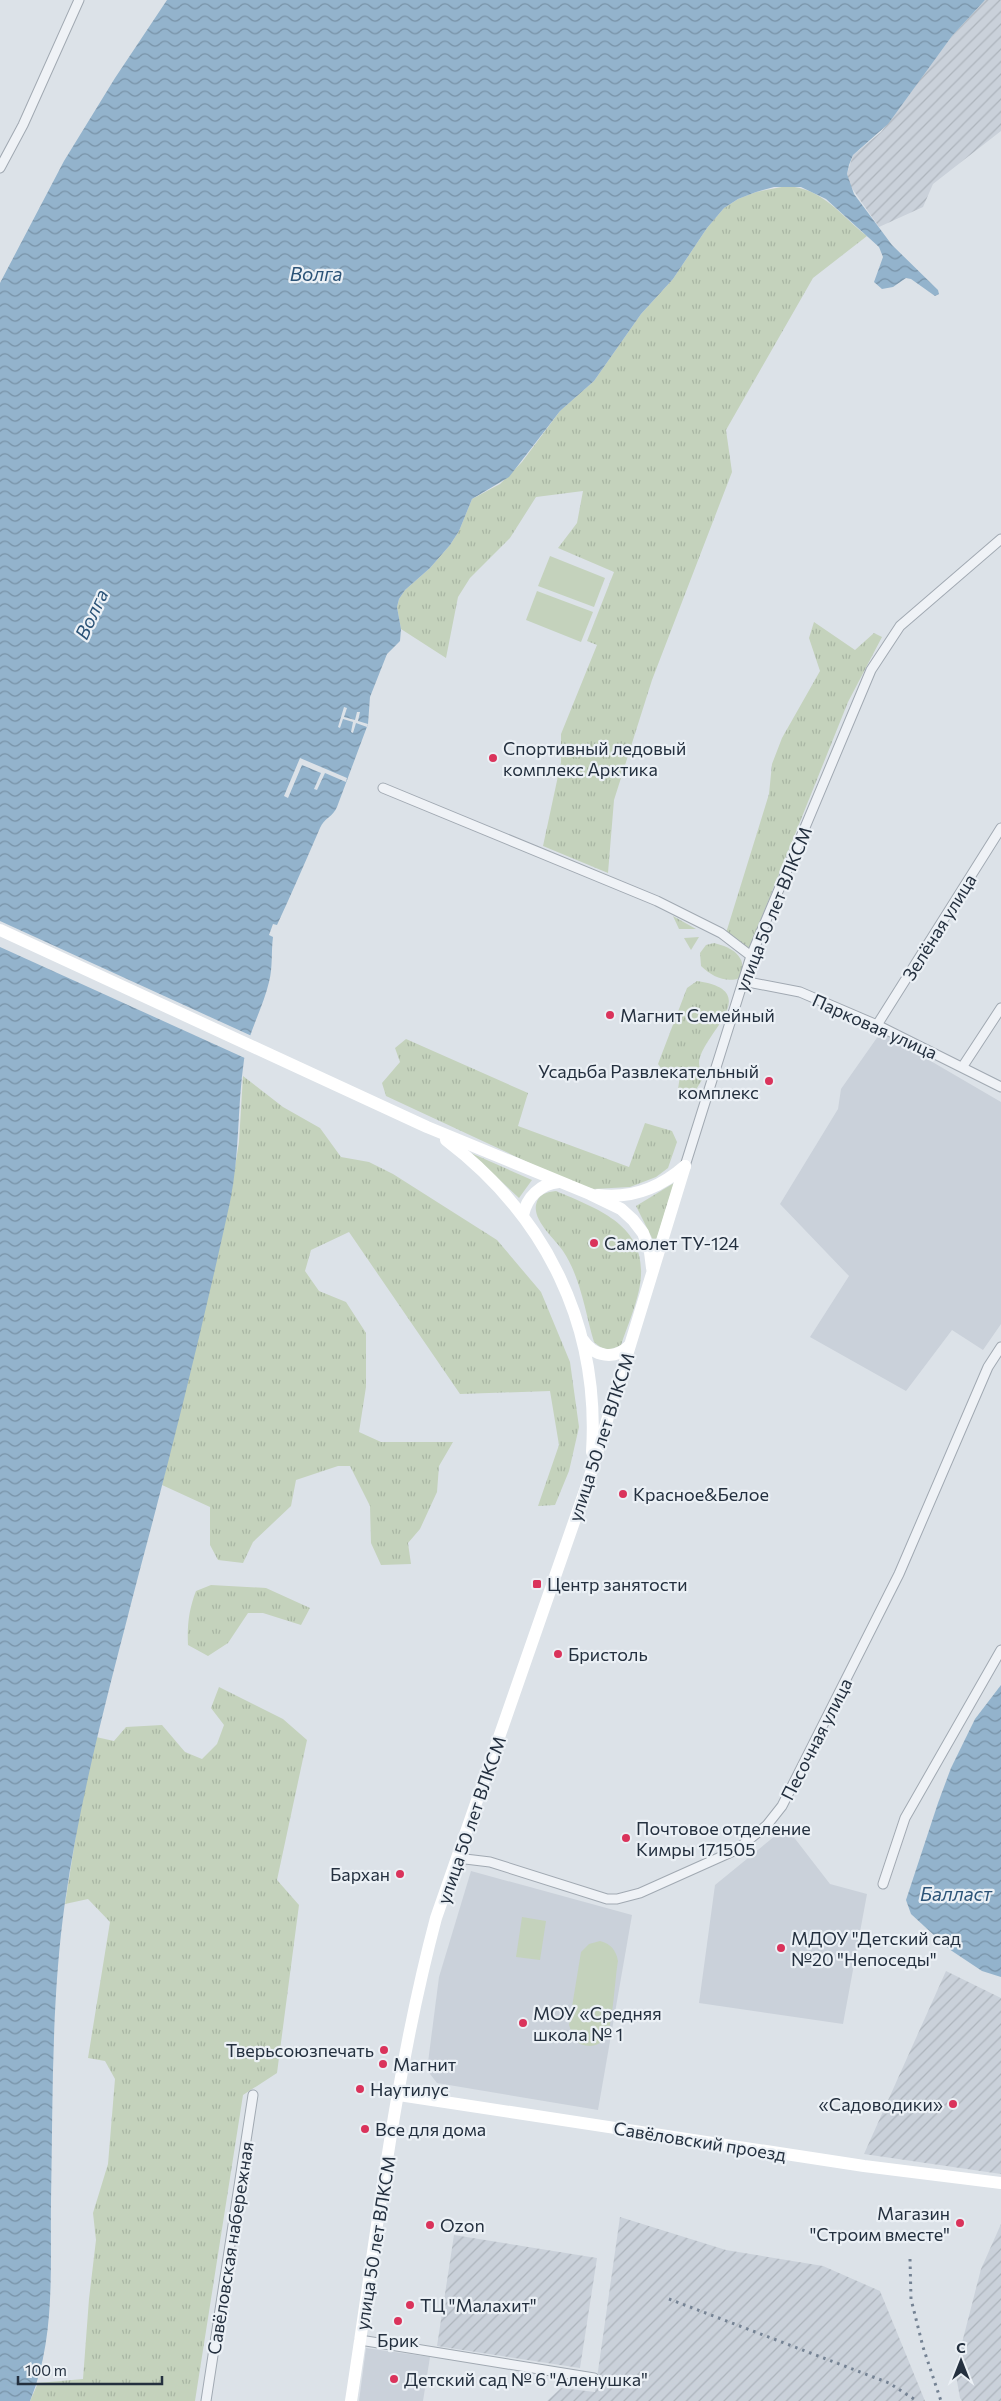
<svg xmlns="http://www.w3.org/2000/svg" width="1001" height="2401" viewBox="0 0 1001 2401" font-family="Commissioner,sans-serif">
<defs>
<pattern id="industrial-furrows" width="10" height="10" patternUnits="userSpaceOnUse" patternTransform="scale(1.25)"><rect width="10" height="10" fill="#cad1da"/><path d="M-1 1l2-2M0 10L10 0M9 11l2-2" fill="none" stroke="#adb4bc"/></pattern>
<pattern id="grass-tufts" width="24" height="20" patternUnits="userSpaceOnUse" patternTransform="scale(1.25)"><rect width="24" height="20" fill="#c4d2bc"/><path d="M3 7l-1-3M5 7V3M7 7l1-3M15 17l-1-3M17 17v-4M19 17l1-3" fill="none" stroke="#a8b5a3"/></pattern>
<pattern id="water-waves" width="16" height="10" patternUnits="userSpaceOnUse" patternTransform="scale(1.25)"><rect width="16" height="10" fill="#93b3cc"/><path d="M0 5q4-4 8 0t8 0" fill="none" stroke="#7892a7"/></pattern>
</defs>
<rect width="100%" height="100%" fill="#dce2e8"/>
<g fill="#cad1da">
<path d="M881,1032L1001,1102V1324L983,1350L952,1330L906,1391L810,1337L849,1276L780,1204L838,1109L841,1089Z"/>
<path d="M786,1827L830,1884L867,1894L843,2024L699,2003L715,1885Z"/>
<path d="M471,1871L632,1915L598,2110L437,2083L427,2070L439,1977Z"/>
<path d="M366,2348L430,2357L423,2401H359Z"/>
</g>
<g fill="url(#industrial-furrows)">
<path d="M985,0H1001V131L933,184L923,207L879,227L849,184L847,174L853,155L881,132L952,36Z"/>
<path d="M946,1971L1001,1998V2174L864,2154Z"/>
<path d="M620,2217L726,2250L823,2266L880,2291L925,2401H547L561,2388L595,2392Z"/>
<path d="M1001,2224V2401H962L960,2398L955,2370L981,2269Z"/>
<path d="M454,2235L597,2258L580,2368L437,2346Z"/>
</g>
<g fill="url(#grass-tufts)">
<path d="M787,186C823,188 841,216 867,236L813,278L726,430L732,472L652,680L614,800L608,873L543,846L561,762V734L597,645L587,641L614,572L558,548L577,523L583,491L536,497L510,538L470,578L458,597L446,658L401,629L397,607L399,599L405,590L430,568L450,545L459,531L472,499L500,484L522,462L560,411L594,381L641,314L673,279L707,228L724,208L738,199L756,192Z"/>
<path d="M814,622L855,650L874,633L882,637L848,702L749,949L726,933L769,794L772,764L782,738L820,671L809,638Z"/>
<path d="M673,916L696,929H679Z"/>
<path d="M699,937L691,950L684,938Z"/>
<path d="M714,943C733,948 746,955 742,977C728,984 712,977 701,966L700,953L706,945Z"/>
<path d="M697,981C767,991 700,1035 699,1063C699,1068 702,1074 703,1078L694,1093L678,1089L680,1076L661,1068L658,1064L687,988Z"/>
<path d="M406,1039L528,1093L518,1126L629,1167L645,1123L672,1131L677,1142L668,1168L656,1177L630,1187L593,1189L564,1179L386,1096L382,1083L400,1062L395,1048Z"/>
<path d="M243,1076L283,1107L320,1128L341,1157L369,1162L393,1174L497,1240L541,1292L570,1362L579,1427L569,1471L555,1505L538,1506L559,1445L550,1391L460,1394L349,1232L311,1250L305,1271L319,1291L346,1302L366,1333V1387L359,1432L381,1442H453L439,1466L437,1492L420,1529L408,1543L411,1564L381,1565L371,1543L370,1506L350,1466H338L296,1480L291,1506L253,1542L243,1563L218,1560L210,1545V1507L162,1485L230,1198L239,1142Z"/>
<path d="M471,1153L532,1180L519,1198Z"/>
<path d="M674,1183L655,1244L636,1206Z"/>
<path d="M556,1191C603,1211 652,1228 639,1290C635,1309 627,1327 621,1345C610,1351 604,1351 594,1342C585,1312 581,1278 563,1251C555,1239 533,1221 536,1205C538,1194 547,1192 556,1191Z"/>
<path d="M211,1585L266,1588L310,1608L301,1625L263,1613H248L228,1643L208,1656L188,1645C187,1625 189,1609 196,1591Z"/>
<path d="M219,1687L283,1719L307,1740L277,1880L299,1905L277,2073L243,2095L195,2401H30L38,2383L83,2379L89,2299L96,2240L93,2213L108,2164L115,2079L105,2061L88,2058L110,1922L88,1899L65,1904L82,1797L96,1737L114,1741L126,1727L162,1725L185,1752L202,1759L217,1744L224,1725L211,1708Z"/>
</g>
<g fill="#c4d2bc">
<path d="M550,556L605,578L594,607L538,586Z"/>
<path d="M537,591L593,612L581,642L526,620Z"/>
<path d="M522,1917L546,1921L540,1960L516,1957Z"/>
<path d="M600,1941C611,1944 616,1950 618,1961C615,1977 613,2022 607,2035C600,2048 585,2049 574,2040L569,2025L581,1952L589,1944Z"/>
</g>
<g fill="url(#water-waves)">
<path d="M167,0H985L952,36L888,124L853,155L849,165L847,174L854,194L892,245L938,290L939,294L935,296L911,279L906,278L893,287L882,289L874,282L883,257L879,247L826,199L801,187H774L756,192L738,199L724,208L707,228L673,279L641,314L594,381L560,411L509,477L472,499L459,531L450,545L430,568L405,590L399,599L397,607L401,629L400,641L387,654L370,697L368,724L337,807C333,817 324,818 320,828C306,860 292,893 277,925L273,924L269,935L273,937C271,952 273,967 269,982C263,1008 248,1033 244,1060C237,1107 240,1154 230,1202C203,1326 172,1450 139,1573C111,1682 81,1790 65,1902C51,2001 53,2102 51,2201C50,2267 56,2339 30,2401H0V283L64,161L115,78Z"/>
<path d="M1001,1685V1977L982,1971L949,1949L911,1914L906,1900L938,1803L951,1768L975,1719Z"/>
</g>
<g fill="#dce2e8">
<path d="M344,707L347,708L344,717L355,720L357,712H360L358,721L368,724L367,727L356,723L353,733L351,732L353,722L343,719L340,728L338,727Z"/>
<path d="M300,758L347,778L346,782L325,773L317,790L314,789L321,773L302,765L288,798L284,796Z"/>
<path d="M0,921L254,1037L247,1059L0,947Z"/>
</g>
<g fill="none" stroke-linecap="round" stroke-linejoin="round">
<defs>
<g id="street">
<path d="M0,168L23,125L79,0"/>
<path d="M383,788L657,901L721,933L751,956"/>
<path d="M743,981L800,992L877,1025L1001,1087"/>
<path d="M877,1025L1001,828"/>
<path d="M963,1066L1001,1008"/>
<path d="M685,1166L751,956L871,670L900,626L1001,539"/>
<path d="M457,1858L490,1862L607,1899H617L640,1893L736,1850L767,1825L782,1806L899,1574L988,1367L1001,1347"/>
<path d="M883,1884L905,1818L1001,1650"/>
<path d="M360,2340L594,2378"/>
<path d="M206,2401L253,2095"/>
</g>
</defs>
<use href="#street" stroke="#a1a9b2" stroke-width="11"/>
<use href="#street" stroke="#eff2f6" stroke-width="9"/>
<g stroke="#fff" stroke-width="12">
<path d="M0,930L427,1127L590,1194L621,1209L633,1220L643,1233L650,1252L652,1268"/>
<path d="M446,1140C546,1216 600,1325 592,1452"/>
<path d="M598,1195C631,1199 660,1188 685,1166"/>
<path d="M523,1215C527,1197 540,1184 559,1182"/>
<path d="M583,1340C594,1357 615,1360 629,1346"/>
<path d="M399,2095L864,2166L1001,2183"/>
<path d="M351,2401C376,2240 394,2076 436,1918L589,1479L685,1166"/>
</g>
<g stroke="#748293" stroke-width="3" stroke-dasharray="2.5 5" stroke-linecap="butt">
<path d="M910,2259L911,2299L923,2347L941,2401"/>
<path d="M669,2299L889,2383L917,2401"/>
</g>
</g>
<g fill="#da335b" stroke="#ebf0f5" stroke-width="2">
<circle cx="493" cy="758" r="5"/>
<circle cx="610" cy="1015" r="5"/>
<circle cx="769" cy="1081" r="5"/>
<circle cx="594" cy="1243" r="5"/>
<circle cx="623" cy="1494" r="5"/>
<rect x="532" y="1579" width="10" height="10" rx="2.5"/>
<circle cx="558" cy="1654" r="5"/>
<circle cx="626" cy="1838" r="5"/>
<circle cx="400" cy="1874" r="5"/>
<circle cx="781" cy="1948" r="5"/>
<circle cx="523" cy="2023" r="5"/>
<circle cx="384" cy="2050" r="5"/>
<circle cx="383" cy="2064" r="5"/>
<circle cx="360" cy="2089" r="5"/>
<circle cx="953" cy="2104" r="5"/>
<circle cx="365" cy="2129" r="5"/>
<circle cx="960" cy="2223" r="5"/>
<circle cx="430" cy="2225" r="5"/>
<circle cx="410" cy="2305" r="5"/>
<circle cx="398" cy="2321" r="5"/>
<circle cx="394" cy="2379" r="5"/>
</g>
<g text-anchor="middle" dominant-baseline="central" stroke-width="4.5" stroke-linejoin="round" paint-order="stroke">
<g font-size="18" fill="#24303f" stroke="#ebf0f5" text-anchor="start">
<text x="503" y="748">Спортивный ледовый<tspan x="503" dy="21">комплекс Арктика</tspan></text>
<text x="620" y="1015">Магнит Семейный</text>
<text x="759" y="1071" text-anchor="end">Усадьба Развлекательный<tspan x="759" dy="21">комплекс</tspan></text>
<text x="604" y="1243">Самолет ТУ-124</text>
<text x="633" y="1494">Красное&amp;Белое</text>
<text x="547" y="1584">Центр занятости</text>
<text x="568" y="1654">Бристоль</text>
<text x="636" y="1828">Почтовое отделение<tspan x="636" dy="21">Кимры 171505</tspan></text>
<text x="390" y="1874" text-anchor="end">Бархан</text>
<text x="791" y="1938">МДОУ "Детский сад<tspan x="791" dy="21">№20 "Непоседы"</tspan></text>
<text x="533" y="2013">МОУ «Средняя<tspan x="533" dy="21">школа № 1</tspan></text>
<text x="374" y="2050" text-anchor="end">Тверьсоюзпечать</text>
<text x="393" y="2064">Магнит</text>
<text x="370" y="2089">Наутилус</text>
<text x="943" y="2104" text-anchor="end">«Садоводики»</text>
<text x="375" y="2129">Все для дома</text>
<text x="950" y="2213" text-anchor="end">Магазин<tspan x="950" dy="21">"Строим вместе"</tspan></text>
<text x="440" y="2225">Ozon</text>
<text x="420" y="2305">ТЦ "Малахит"</text>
<text x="398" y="2340" text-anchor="middle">Брик</text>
<text x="404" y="2379">Детский сад № 6 "Аленушка"</text>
</g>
<g font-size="18" fill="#24303f" stroke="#ebf0f5">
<text transform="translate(773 909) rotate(-68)">улица 50 лет ВЛКСМ</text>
<text transform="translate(939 927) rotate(-58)">Зелёная улица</text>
<text transform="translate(875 1026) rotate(24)">Парковая улица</text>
<text transform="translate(601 1437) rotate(-72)">улица 50 лет ВЛКСМ</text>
<text transform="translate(816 1739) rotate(-63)">Песочная улица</text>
<text transform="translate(471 1820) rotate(-71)">улица 50 лет ВЛКСМ</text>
<text transform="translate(700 2141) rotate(9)">Савёловский проезд</text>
<text transform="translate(375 2243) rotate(-81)">улица 50 лет ВЛКСМ</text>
<text transform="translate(230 2248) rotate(-81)">Савёловская набережная</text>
</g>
<g font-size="19" font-style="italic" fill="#2b5377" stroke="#ebf0f5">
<text x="316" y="273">Волга</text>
<text transform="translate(91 614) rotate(-65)">Волга</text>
<text x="956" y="1893">Балласт</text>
</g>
</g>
<g transform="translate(961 2361)" stroke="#ebf0f5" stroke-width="4" paint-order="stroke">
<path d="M0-4L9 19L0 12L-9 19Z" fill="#24303f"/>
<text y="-8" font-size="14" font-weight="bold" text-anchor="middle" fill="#24303f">С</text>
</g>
<path d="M18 2376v8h144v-8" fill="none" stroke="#24303f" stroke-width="2.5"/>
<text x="25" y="2376" font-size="15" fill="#24303f" stroke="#ebf0f5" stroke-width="4" paint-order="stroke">100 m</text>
</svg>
